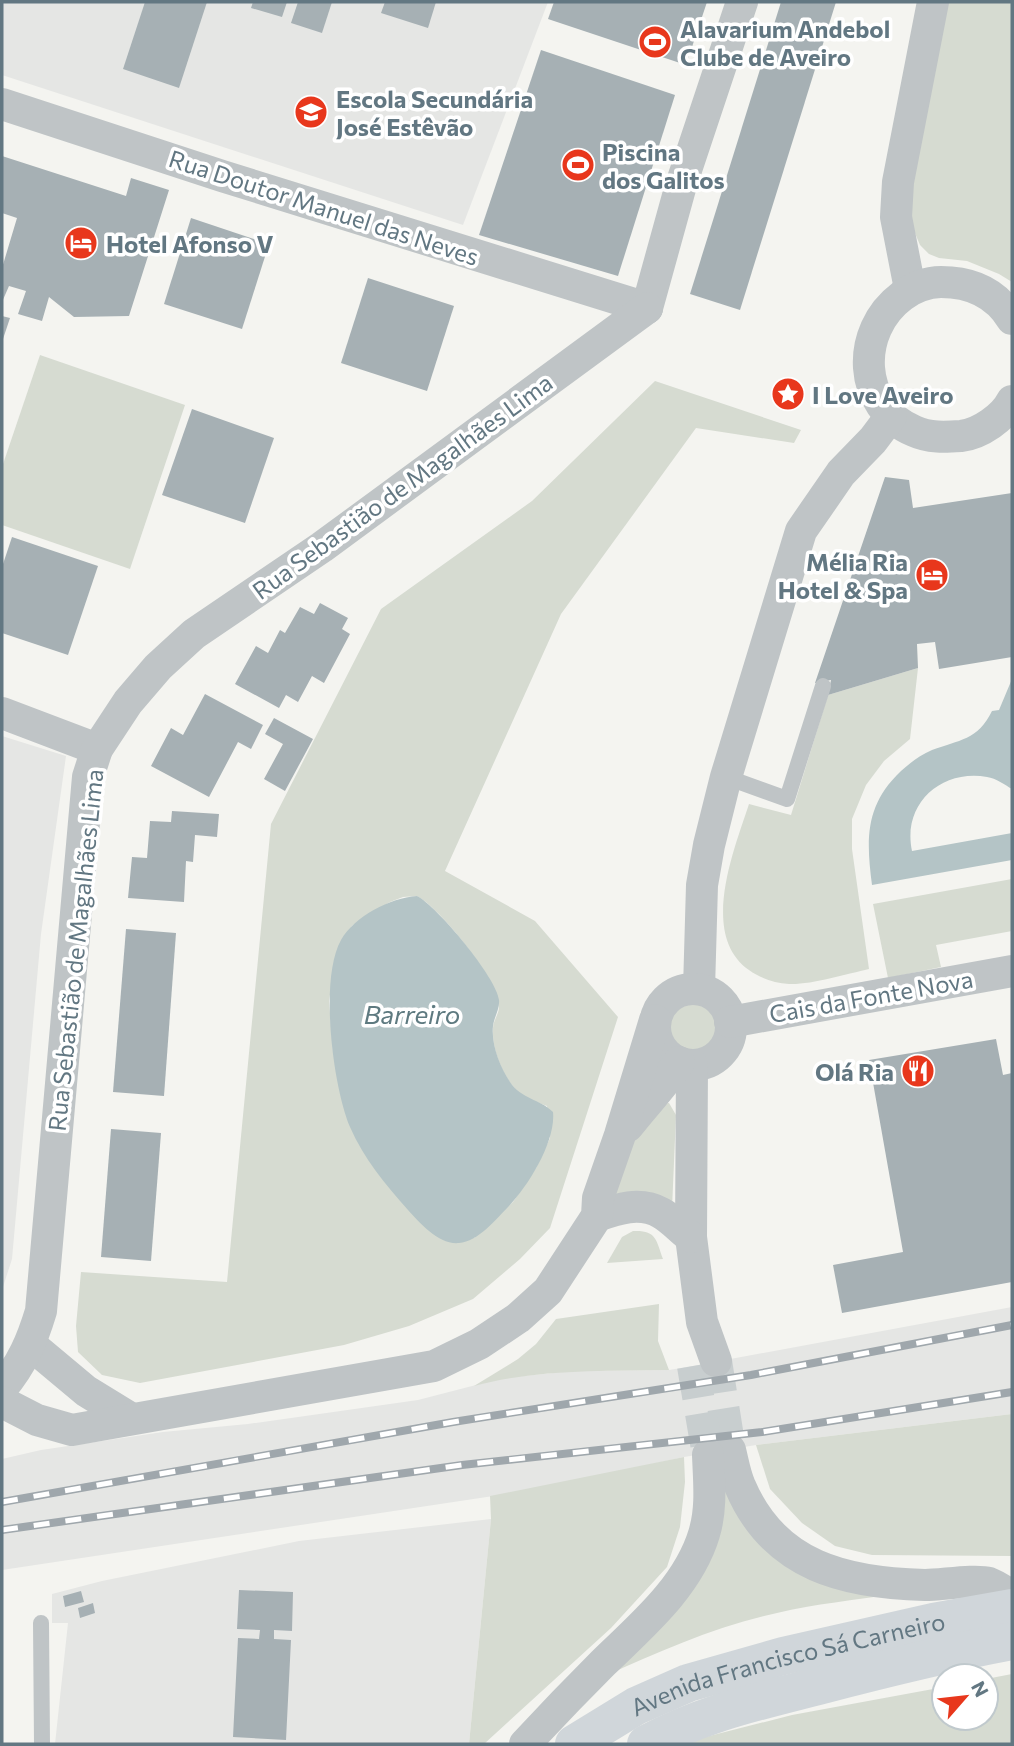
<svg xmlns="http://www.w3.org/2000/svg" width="1014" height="1746" viewBox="0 0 1014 1746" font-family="Commissioner,sans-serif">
<rect width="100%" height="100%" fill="#f4f4f0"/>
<g fill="#e5e6e4">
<path d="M2,2H548L463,225L2,75Z"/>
<path d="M2,736L66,756L41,934L12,1259L2,1290Z"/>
<path d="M1012,1307V1414L756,1445L684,1457L533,1490L2,1570V1459L41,1450L163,1432L248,1424L418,1400L503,1378L573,1371L669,1370L693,1366Z"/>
<path d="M491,1519L469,1744H55L68,1623H52V1594L102,1581L299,1541Z"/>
</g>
<g fill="#d6dbd1" fill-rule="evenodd">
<path d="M944,2H1012V282L999,274L967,261L939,258L929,254L920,245L912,226L908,185Z"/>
<path d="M40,355L185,405L130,569L2,525V467Z"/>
<path d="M655,381L801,430L794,443L696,428L561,614L445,871L535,921L618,1017L550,1228L520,1259L473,1299L409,1326L344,1345L140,1383L102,1375L78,1352L76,1326L81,1272L227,1282L271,824L381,609L532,501ZM417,896C440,908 498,980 499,1007C499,1014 493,1021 493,1028C491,1049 505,1083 522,1095C530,1100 539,1103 547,1106L550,1138L536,1168L513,1202L474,1238L342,1099L333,1051L329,1001L336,955L352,926L364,917L390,902L403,897Z"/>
<path d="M918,668L910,739L884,761L866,785L852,819V849L869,969C847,974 810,985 789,984C774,983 760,978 749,970C699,935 734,850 749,804L791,815L828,695Z"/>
<path d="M1012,879V931L936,945L941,967L888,978L873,904Z"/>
<circle cx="693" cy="1027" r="25"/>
<path d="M669,1103L676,1115L672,1209L612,1201L628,1148L659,1104Z"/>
<path d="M633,1231C656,1230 656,1239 663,1259L607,1263L622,1237Z"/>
<path d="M659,1304L658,1341L669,1370C604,1371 537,1369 474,1386L518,1359L536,1344L556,1319Z"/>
<path d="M1012,1414V1556L872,1555L835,1546L802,1523L770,1489L756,1445Z"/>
<path d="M684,1457L685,1482L680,1527L667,1567L611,1628L484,1744H469L491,1519L490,1496Z"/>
<path d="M719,1465C742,1509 761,1565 813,1579C839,1587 868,1589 894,1594C855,1600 815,1604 777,1613C717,1626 660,1651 605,1676L658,1624Z"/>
<path d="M1012,1674V1744H678L792,1715L944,1687V1718H986V1679Z"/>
</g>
<g fill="#b4c4c6">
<path d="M1012,679V789C1005,785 996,778 987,777C941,769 902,804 912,851L1012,833V860L872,885C866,839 865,805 901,771C910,763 920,755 932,750C959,740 978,740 992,711L999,710Z"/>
<path d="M417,896C437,906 497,978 499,1000C500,1009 494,1017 493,1026C491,1044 500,1067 510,1082C521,1099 540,1099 553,1112C556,1141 529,1185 509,1206C497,1218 478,1242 459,1243C439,1245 420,1223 408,1210C385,1184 364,1159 350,1127C333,1087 319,979 341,940C355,916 390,898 417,896Z"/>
</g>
<g fill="#a6b0b4">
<path d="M145,2H207L179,88L123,69Z"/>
<path d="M253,2H287L282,17L251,8Z"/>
<path d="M298,2H332L322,33L291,23Z"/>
<path d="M385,2H436L428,28L381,13Z"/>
<path d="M554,2H707L686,65L548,19Z"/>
<path d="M781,2H836L740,310L690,294Z"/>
<path d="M541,50L675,95L618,276L479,235Z"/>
<path d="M2,156L126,196L131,178L169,190L129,316L74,317L49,297L42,321L18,314L26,291L9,286L2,302V268L17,218L2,213Z"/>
<path d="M191,218L269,244L242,329L164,304Z"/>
<path d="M368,278L454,306L427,391L341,363Z"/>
<path d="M2,316L10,318L2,342Z"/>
<path d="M192,409L274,438L245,523L162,495Z"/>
<path d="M885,477L909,480L913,508L1012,493V657L939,669L935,642L917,644L918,668L828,695L831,680L815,683Z"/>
<path d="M12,537L98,566L68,655L2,633V567Z"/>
<path d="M320,603L348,618L342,629L350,634L324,683L312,676L298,702L286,695L279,708L235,684L256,646L268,653L280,630L285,633L300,607L314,614Z"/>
<path d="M205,694L263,725L251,749L238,742L209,797L151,766L171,728L183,735Z"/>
<path d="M274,718L313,739L285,791L264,779L283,744L265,734Z"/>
<path d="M172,811L219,814L217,837L195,835L193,862L186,861L184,902L128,898L132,857L147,858L150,821L171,822Z"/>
<path d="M126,929L176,933L164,1096L113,1092Z"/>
<path d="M996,1039L1003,1075L1012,1073V1282L842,1313L833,1265L903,1252L869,1060Z"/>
<path d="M111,1129L161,1133L151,1261L101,1257Z"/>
<path d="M239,1590L293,1592L292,1631L274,1630V1639L291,1640L286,1740L233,1737L238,1638L259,1639L260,1630L237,1629Z"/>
<path d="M81,1591L84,1602L65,1607L63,1596Z"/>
<path d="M93,1603L95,1613L80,1618L78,1608Z"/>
</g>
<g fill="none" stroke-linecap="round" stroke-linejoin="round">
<g stroke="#c8cecf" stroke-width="32" stroke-dasharray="32 16" stroke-linecap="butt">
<path d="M716,1361L730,1450"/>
<path d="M693,1366L708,1455"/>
</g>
<g stroke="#bfc4c6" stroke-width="16">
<path d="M726,777L787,799L823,686"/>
<path d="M41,1623L42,1744"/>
</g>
<g stroke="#bfc4c6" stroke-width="32">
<path d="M2,104L222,176L647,308"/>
<path d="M910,289L896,217L898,182L933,2"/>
<path d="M647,308L681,185L742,2"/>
<path d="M1012,319C996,293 971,282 941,282C927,282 912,288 902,296C855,331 857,407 914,431C929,438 945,437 961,436C980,434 1004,417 1012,401"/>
<path d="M2,713L97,749"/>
<path d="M699,989L702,885L709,845L726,777L801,531L841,473L873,440L891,416"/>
<circle cx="693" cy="1027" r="38"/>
<path d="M730,1022L1012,971"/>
<path d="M692,1065L691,1237L702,1322L716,1361"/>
<path d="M628,1126C645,1104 664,1085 679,1062"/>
<path d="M597,1216C617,1209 640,1201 661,1213C672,1219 681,1230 691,1237"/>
<path d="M31,1345L86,1391L130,1418"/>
<path d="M2,1388C22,1364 32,1341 41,1311L88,777L97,749L128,702L158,667L194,634L322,547L647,308"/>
<path d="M2,1402L37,1420L72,1430L434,1366L479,1344L518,1318L548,1291L597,1216L598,1198L620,1135L655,1020"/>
<path d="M730,1450C733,1462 735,1475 740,1486C774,1567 846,1583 925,1585C941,1585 975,1579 989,1583C997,1586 1005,1592 1012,1596"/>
<path d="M525,1744C550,1717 576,1690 603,1663C641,1626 688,1587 704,1534C712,1508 709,1482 708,1455"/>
</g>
<g stroke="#d0d6da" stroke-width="38">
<path id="s1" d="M574,1744L636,1706L688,1683L783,1656L933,1622L1012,1608"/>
<path d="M646,1744C704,1713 756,1702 818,1686C883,1669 947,1653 1012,1641"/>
</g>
<defs>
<g id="rail">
<path d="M2,1502L453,1422L751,1375L1012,1325"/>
<path d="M2,1530L462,1465L762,1432L1012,1392"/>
</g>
</defs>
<use href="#rail" stroke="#9fa7ac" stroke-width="8"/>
<use href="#rail" stroke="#fff" stroke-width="5" stroke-dasharray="16" stroke-linecap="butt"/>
</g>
<defs>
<symbol id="stadium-disc" viewBox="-11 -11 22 22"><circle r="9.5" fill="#e8371c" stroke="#fff"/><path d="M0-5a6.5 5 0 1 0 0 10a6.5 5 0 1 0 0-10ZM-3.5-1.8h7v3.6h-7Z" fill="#fff"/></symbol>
<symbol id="school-disc" viewBox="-11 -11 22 22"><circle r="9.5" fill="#e8371c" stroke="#fff"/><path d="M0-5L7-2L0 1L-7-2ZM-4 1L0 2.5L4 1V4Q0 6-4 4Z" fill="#fff"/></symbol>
<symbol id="hotel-disc" viewBox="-11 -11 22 22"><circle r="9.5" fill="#e8371c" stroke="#fff"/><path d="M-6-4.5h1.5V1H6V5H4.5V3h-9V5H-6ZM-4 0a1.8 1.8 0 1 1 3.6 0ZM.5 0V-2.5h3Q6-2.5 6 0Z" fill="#fff"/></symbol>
<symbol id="sight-disc" viewBox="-11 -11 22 22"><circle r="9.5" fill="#e8371c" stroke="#fff"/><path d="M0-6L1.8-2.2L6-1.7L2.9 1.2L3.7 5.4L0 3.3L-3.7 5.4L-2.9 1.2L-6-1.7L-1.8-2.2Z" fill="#fff"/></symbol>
<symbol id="restaurant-disc" viewBox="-11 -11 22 22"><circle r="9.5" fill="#e8371c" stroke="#fff"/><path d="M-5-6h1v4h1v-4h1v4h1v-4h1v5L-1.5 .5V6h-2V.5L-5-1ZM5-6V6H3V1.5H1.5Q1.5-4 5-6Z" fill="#fff"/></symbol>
</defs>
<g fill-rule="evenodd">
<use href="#stadium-disc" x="636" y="23" width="38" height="38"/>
<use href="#school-disc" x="292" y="93" width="38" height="38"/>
<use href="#stadium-disc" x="559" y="146" width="38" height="38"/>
<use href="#hotel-disc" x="62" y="224" width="38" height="38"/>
<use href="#sight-disc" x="769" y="375" width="38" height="38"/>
<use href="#hotel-disc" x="913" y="556" width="38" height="38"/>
<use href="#restaurant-disc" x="899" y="1052" width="38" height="38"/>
</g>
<g text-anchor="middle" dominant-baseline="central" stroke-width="7" stroke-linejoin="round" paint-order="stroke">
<g font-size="24" font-weight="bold" fill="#627782" stroke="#fff" text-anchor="start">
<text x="680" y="28">Alavarium Andebol<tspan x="680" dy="28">Clube de Aveiro</tspan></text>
<text x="336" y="98">Escola Secundária<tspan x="336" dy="28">José Estêvão</tspan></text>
<text x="602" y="151">Piscina<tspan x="602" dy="28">dos Galitos</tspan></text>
<text x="106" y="243">Hotel Afonso V</text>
<text x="812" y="394">I Love Aveiro</text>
<text x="908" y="561" text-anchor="end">Mélia Ria<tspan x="908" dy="28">Hotel &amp; Spa</tspan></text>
<text x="894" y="1071" text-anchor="end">Olá Ria</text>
</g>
<g font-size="24" fill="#627782" stroke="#fff">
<text transform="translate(324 207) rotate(18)">Rua Doutor Manuel das Neves</text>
<text transform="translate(402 486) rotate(-36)">Rua Sebastião de Magalhães Lima</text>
<text transform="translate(75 950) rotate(-84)">Rua Sebastião de Magalhães Lima</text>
<text transform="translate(871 996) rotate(-10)">Cais da Fonte Nova</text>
<text stroke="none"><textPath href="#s1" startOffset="231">Avenida Francisco Sá Carneiro</textPath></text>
</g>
<g font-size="26" font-style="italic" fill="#5e7a80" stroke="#fff">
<text x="412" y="1013">Barreiro</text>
</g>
</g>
<rect width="1014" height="1746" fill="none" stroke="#627782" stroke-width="7"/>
<g transform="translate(965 1697) rotate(62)"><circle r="33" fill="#ffffff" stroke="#c0c9cd" stroke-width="2"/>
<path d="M0-5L12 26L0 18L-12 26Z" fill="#e8371c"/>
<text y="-10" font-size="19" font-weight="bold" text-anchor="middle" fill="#627782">N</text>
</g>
</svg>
